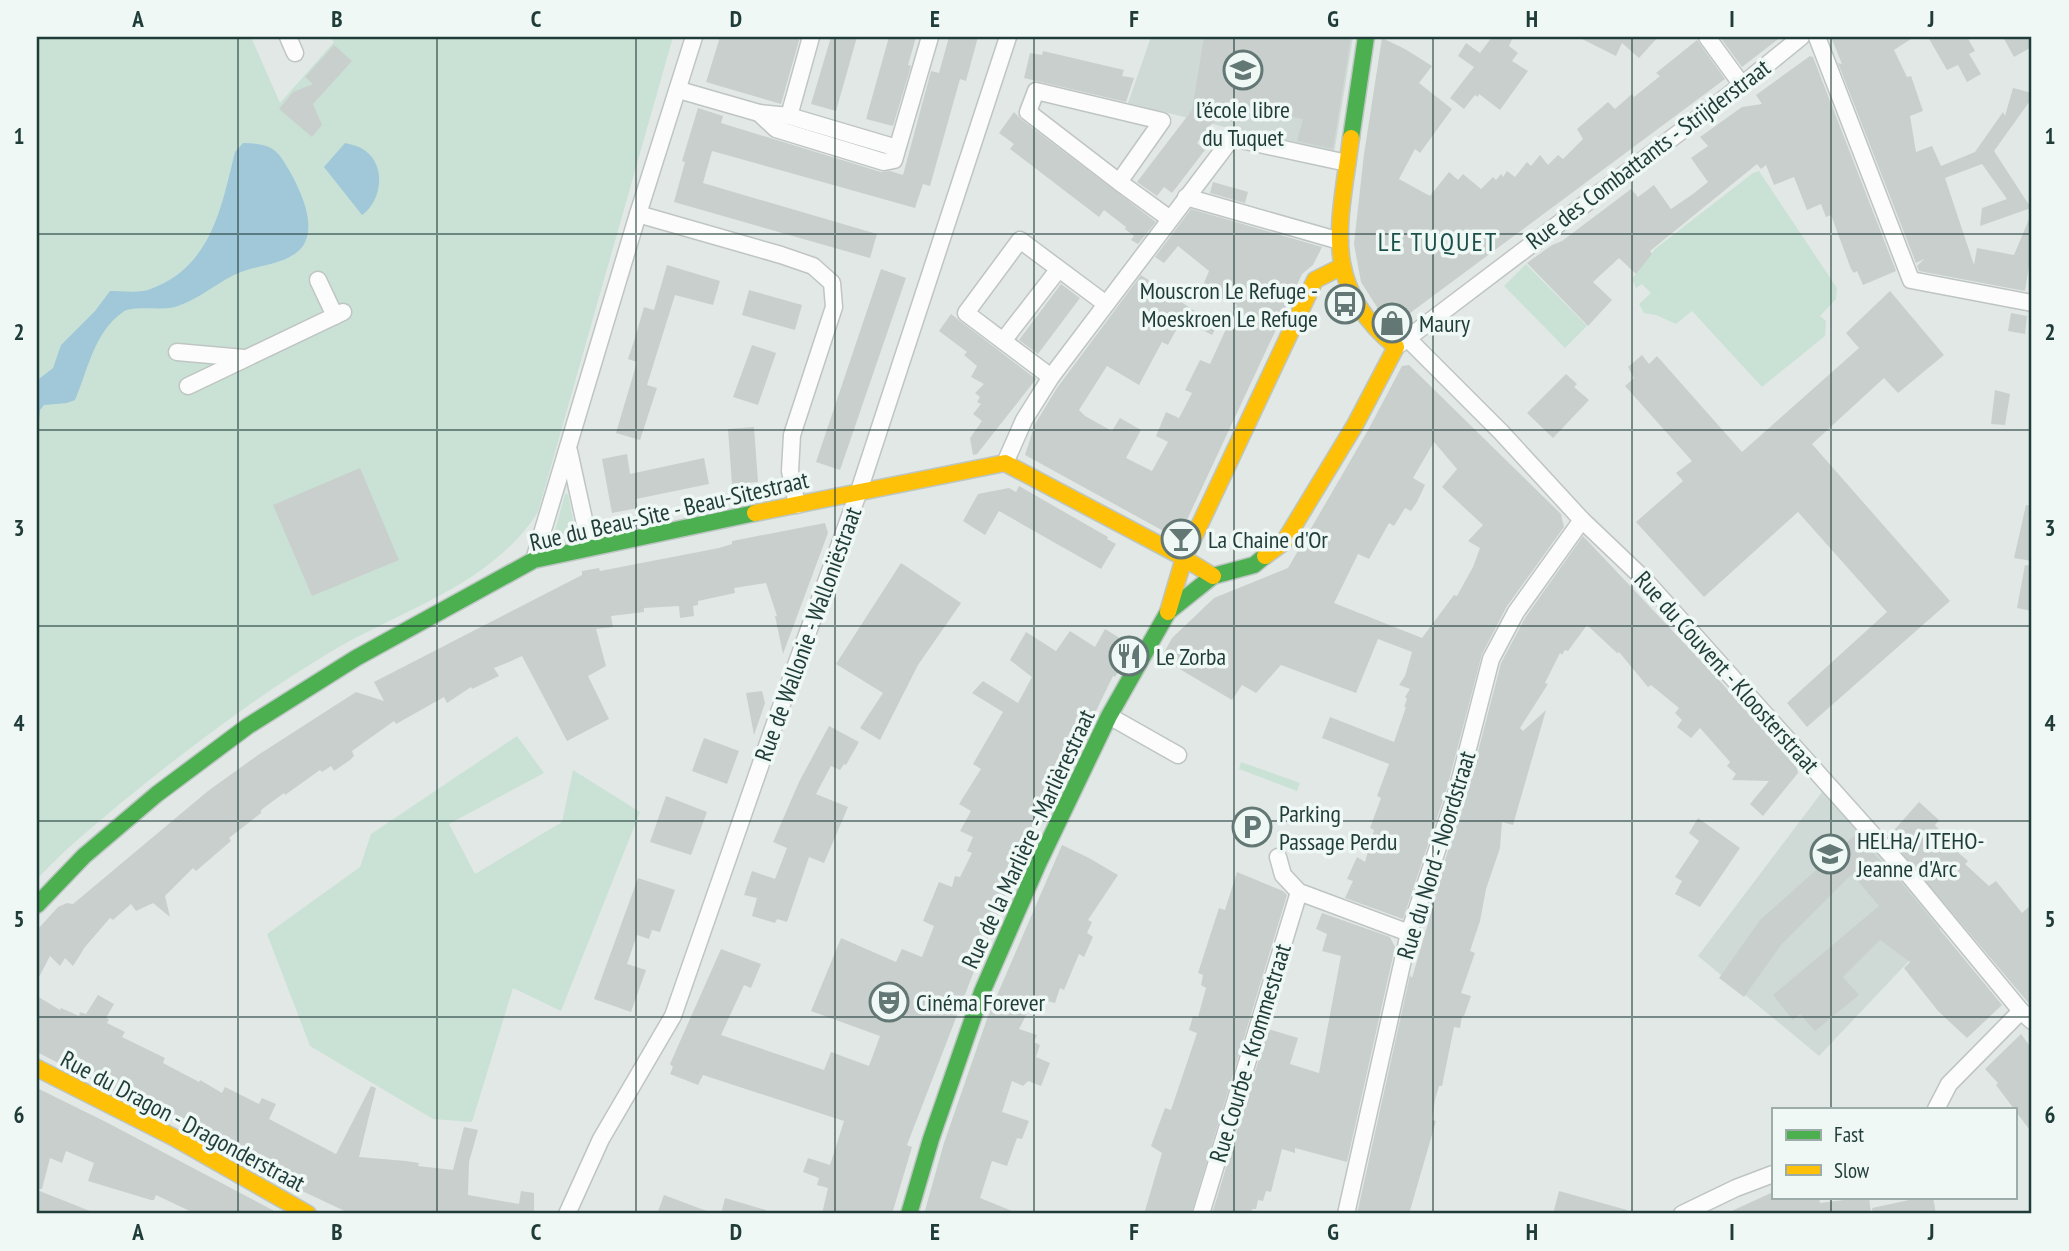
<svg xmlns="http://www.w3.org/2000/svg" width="2069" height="1251" viewBox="0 0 2069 1251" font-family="'PT Sans Narrow',sans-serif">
<rect width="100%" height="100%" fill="#e2e8e6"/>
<g fill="#cfdad7">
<path d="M1151,37H1353L1334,154L1128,103Z"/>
<path d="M1828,784L1943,925L1819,1056L1698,956Z"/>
</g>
<g fill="#cae2d5">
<path d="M37,37H251L280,103L334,42L330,37H673L538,512C494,582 408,608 339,647C272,686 209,733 148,781C110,812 71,843 37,879Z"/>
<path d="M1759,171L1837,288L1836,299L1820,316L1826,321L1825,336L1762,387L1692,311L1676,324L1656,315L1644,313L1639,304L1651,293L1642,284L1636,288L1632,279L1655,249L1753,173Z"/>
<path d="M1526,264L1587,326L1565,348L1504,286Z"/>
<path d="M565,494H568L576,535L569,543H560L554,534Z"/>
<path d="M517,736L544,773L449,824L475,874L562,822L573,770L640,812L561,1011L513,988L472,1122L433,1119L310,1046L267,934L360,867L371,834Z"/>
<path d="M1241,762L1300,783L1297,791L1239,769Z"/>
</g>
<g fill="#a0c8d9">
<path d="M243,143C269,144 276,146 289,170C301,191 322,234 296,253C280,265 258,265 241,272C218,281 199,300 175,307C159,311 133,305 123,312C94,332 88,370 75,400L67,403L44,405L40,410L39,423L37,420V384L39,379L53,368L61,345L95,311L110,291C121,291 137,293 148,290C211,268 221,209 235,152Z"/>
<path d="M345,143C350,144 357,146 361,148C387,162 383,200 362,215L324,167Z"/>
</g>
<g fill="#c9cfcd" fill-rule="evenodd">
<path d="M720,37H800L781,104L706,82Z"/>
<path d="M831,37H857L836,111L811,104Z"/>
<path d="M889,37H916L908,65L911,66L893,126L866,119Z"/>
<path d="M949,37H978L966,81L960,79L930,186L923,184L915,208L712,151L703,183L877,234L870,258L674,202L685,162L682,161L698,108L723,116L721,123L881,172L890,171L903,175L931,71L939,73Z"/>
<path d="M1204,37H1351L1333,149L1297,141L1303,119L1216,104L1213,122L1197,143L1205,150L1172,193L1164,187L1157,196L1137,182L1192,110Z"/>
<path d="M1492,37H1513L1509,46L1518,53L1512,61L1528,71L1500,110L1479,94L1478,97L1475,95L1464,109L1450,98L1474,67L1458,56L1466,43L1480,53Z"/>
<path d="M1578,37H1658L1639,58L1622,43L1616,56Z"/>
<path d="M1720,37H1781L1742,67Z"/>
<path d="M1831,37H1914L1894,50L1907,77L1911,76L1923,111L1910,116L1916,152L1932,146L1941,166L1975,152L2003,112L2005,116L2013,88L2032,93V98L1994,151L2031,208L1980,226L1982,208L2007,199L1982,164L1945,178L1974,265L1977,248L2014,255L2032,212V247L2025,291L1919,271L1917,266L1924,259L1916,263L1838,63L1842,64Z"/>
<path d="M1928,37H1967L1975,51L1969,54L1981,74L1967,82L1958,65L1947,70Z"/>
<path d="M2003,37H2032V47L2014,57Z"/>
<path d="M1382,38L1405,49L1432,66L1419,83L1452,109L1420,153L1415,149L1399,179L1430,196L1449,172L1458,180L1463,174L1481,189L1493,177L1496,180L1501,174L1503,177L1507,171L1515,177L1527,162L1531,166L1540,155L1548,165L1558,155L1563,159L1583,139L1577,129L1608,102L1615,109L1632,94L1634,97L1660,76L1656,73L1697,40L1725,79L1394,325L1380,312L1361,282L1354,244L1364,154Z"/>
<path d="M334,45L352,61L313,104L322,125L312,137L279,109L293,92L313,84L305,77Z"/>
<path d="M1043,51L1124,70L1122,76L1134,78L1126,102L1024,78L1030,53L1042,55Z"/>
<path d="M1810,56L1813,57L1896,271L1863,285L1857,271L1854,273L1851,269L1831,215L1826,217L1821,204L1807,210L1794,177L1774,185L1766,165L1761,169L1757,164L1650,251L1652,254L1636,274L1619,258L1593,282L1612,300L1588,326L1527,263L1552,245L1562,241L1631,189L1638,197L1654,185L1671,209L1693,194L1708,182L1691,158L1708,146L1700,137L1742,107L1762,104L1756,95Z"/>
<path d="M1014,112L1022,120L1156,222L1138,244L1131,240L1134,236L1125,229L1126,227L1104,210L1099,217L1010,149L1014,144L999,133Z"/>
<path d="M1213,182L1248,192L1245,203L1210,193Z"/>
<path d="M1191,209L1322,247L1313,265L1302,274L1178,539L1025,455L1035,424L1057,388L1141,275L1217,326L1212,335L1182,319L1168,345L1162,342L1139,385L1107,366L1079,410L1085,416L1112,431L1120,418L1141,430L1126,458L1152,471L1168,442L1156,436L1166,412L1179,418L1192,393L1185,390L1200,360L1210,364L1237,305L1201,290L1209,271L1178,246L1164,263L1155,257Z"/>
<path d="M667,265L720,281L713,305L675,295L647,385L657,388L640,440L616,433L637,362L628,359L635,338L644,307L654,310Z"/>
<path d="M881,269L906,278L840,470L816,462Z"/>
<path d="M1061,284L1080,298L1038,354L1019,340Z"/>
<path d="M749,290L802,305L795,330L742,315Z"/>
<path d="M1890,291L1944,355L1898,393L1884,378L1812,444L1950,601L1807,727L1787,703L1887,612L1798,512L1704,597L1636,522L1683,481L1676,473L1692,461L1625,386L1634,378L1628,367L1642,355L1649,364L1657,356L1742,452L1859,348L1846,333Z"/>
<path d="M2011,313L2027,316L2025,334L2008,331Z"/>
<path d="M951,314L1036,379L977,454L973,455L970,438L982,421L973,414L981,404L977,402L980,397L975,393L984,384L971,377L977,366L964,355L967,352L939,331Z"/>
<path d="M752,345L776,353L758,405L733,397Z"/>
<path d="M1409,365L1561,514L1564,527L1507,606L1482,654L1447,788L1403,919L1345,898L1353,881L1347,879L1357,857L1365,862L1374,830L1370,828L1381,798L1377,796L1389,764L1322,738L1330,717L1394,742L1406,707H1404L1407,699L1405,697L1410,689L1399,685L1405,676L1412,652L1378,639L1356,693L1281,665L1256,693L1242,685L1232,700L1161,658L1172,638L1214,598L1288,568L1367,432L1402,366ZM1434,442L1457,469L1442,487L1483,525L1468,541L1480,548L1473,567L1457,596L1454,595L1422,638L1334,603L1358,554L1369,559L1389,523L1394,526L1405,508L1411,511L1417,502L1425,485L1413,478Z"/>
<path d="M1566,374L1577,384L1574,387L1589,400L1553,438L1527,413Z"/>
<path d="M1995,390L2010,394L2005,425L1991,424Z"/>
<path d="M754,427L758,482L732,484L728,429Z"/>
<path d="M627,454L630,474L704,458L709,484L636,499L638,508L612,513L602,459Z"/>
<path d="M360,468L399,560L312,596L273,505Z"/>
<path d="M1019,486L1108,537L1107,539L1116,544L1101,569L999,511L985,535L963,521L978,494L1009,488L1016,492Z"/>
<path d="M2026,505L2032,506V561L2014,558Z"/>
<path d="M825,523L828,533L783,654L775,616H777L766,583L734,588L735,593L698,601V605L693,606L694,616L680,618L679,606L644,608V612L611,616L613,627L596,629L606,666L588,676L609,719L567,741L522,656L509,662L494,668L499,676L472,689L471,687L447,703L444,697L396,724L394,721L352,751L354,756L350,760L334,771L331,766L322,772L320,770L285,795L284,793L261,810V813L229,838L231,841L196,871L193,868L165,896L170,917L153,903L136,911L131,904L113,920L110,918L85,947L73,966L65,958L60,966L50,956L37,981V930L58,907L67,903L73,904L208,791L258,755L356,692L384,701L374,682L582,575V571L599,568L600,571L719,548L732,544V541Z"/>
<path d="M1583,536L1718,679L1797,768L1798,773L1763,816L1750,804L1769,781L1732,780L1736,774L1727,766L1730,762L1700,728L1691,738L1677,727L1682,720L1675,713L1679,708L1651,685L1648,687L1619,652L1617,653L1587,625L1568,651L1565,650L1562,655L1560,653L1545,683L1548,684L1520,728L1523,731L1546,710L1513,825L1502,822L1500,848L1486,889L1480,921L1470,951L1475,953L1461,993L1471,996L1464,1016H1462L1460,1028L1454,1027L1442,1086H1439L1435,1100L1432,1120L1436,1121L1409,1214H1357L1410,975L1412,978L1433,906L1429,908L1467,794L1501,663L1525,618Z"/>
<path d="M901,563L961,603L918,665L880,740L860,728L883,693L836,664Z"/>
<path d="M2025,565L2032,566V611L2017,608Z"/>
<path d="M1105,629L1133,646L1115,677L1113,676L1094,715L1068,753L1049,791L976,966L907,1145L912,1147L892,1214H822L828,1188L817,1185L819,1178L803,1172L808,1158L830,1165L844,1121L703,1075L698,1085L670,1074L673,1067L670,1064L721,949L761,964L751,988L744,985L721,1035L824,1070L831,1052L869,1066L880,1036L811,1011L841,938L896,962L902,949L922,957L934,926L923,921L939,882L952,887L955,876L960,877L972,853L967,851L973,837L960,831L971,811L959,804L981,769L973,764L1003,712L972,693L983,681L1018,703L1032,677L1010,660L1026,632L1056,651L1070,631L1095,647Z"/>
<path d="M762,691L765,703L754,735L746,693Z"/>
<path d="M829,726L859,742L846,765L844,764L840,770L831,766L816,794L848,807L824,863L809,857L787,922L777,919L775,923L752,916L757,898L744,895L752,871L775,879L787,848L773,842L799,782Z"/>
<path d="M704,738L739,751L727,784L692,771Z"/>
<path d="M666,796L707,812L691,855L650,842Z"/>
<path d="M1919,802L1939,820L1935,825L1947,840L1956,842L1954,849L1968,861L1965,864L1989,886L1996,881L2022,913L2032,904V1007L1888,837Z"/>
<path d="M1698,818L1740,848L1700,907L1675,894L1682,881L1675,877L1699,841L1689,833Z"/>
<path d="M1856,835L1899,880L2002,1005L1967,1038L1938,1011L1904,968L1910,962L1880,940L1843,977L1859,995L1815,1031L1800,1014L1793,1020L1773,995L1879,906L1852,874L1781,945L1744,997L1719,978L1760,920L1835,853L1833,852Z"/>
<path d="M1062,845L1089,858L1118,875L1088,920L1092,922L1087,933L1093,937L1084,957L1079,954L1064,990L1060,988L1055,1003L1040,999L1038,1003L1033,1001L1019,1029L1037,1035L1034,1042L1040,1045L1036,1057L1050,1063L1041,1086L1028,1081L1023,1086L1012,1081L1002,1112L1029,1121L1022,1139L1017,1138L1007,1166L992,1161L980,1198L1020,1214H924L944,1143L988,1016Z"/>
<path d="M1237,872L1283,891L1287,895L1191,1214H1144L1162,1153L1151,1146L1165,1108L1171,1110L1197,1033L1189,1030L1193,1016L1198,1017L1206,988L1201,985L1203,975L1198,973L1219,908L1225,910Z"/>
<path d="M638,878L675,890L660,932L652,930L649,939L637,935L627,964L646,970L631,1012L594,999Z"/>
<path d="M1322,913L1390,937L1395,947L1347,1162L1295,1148V1153L1282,1149L1271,1192L1266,1191L1263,1201L1258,1200L1256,1209H1252L1251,1214H1212L1268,1029L1298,1038L1290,1064L1319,1073L1341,956L1322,951L1327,934L1316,929Z"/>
<path d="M98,995L114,1004L106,1018L109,1019L107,1023L125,1032L122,1037L165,1058L163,1063L199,1082L200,1080L222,1093L225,1087L259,1104L262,1098L276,1104L269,1119L336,1154L371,1086L376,1088L359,1157L406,1161L419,1163L418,1166L453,1170L464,1127L478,1130L469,1162L468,1195L519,1204L521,1191L534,1193V1214H351L283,1182L179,1125L37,1052V996L60,1010L61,1008L79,1016L80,1012L86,1014Z"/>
<path d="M2021,1034L2032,1049V1133L1996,1085L1998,1083L1985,1069Z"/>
<path d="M37,1088L106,1122L280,1214H196L156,1195L154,1200H151L88,1181L94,1163L66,1151L62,1163L50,1158L42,1189H37Z"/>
<path d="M37,1190L95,1213V1214H37Z"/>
<path d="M1559,1191L1627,1210L1626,1214H1553Z"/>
<path d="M1771,1193L1773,1197H1819L1820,1203L1869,1197L1871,1214H1725Z"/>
<path d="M664,1195L712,1213L711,1214H657Z"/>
<path d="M1923,1197H1933L1936,1214H1873L1872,1208Z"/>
<path d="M725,1198L766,1210L765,1214H721Z"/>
</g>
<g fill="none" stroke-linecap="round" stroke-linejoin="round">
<defs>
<g id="street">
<path d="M288,37L295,53"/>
<path d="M1707,37L1742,85"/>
<path d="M1817,37L1911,280L2032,303"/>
<path d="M679,90L759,113L789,116L897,148"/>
<path d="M759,113L776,129L884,162L894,160L930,37"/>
<path d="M789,116L811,37"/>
<path d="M1119,182L1028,112L1036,91L1162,121L1119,182L1170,219"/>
<path d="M1186,197L1340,241"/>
<path d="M638,214L781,255L813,266L832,283L834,307L792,435L790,471L797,505"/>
<path d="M318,280L335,316"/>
<path d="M1406,337L1501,432L1582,520L1645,580L1907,873L2021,1011L2032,1021"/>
<path d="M1003,341L1058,270"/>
<path d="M1400,344L1742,85L1801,37"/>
<path d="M177,352L244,358"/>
<path d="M1051,377L966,313L1020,240L1106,304"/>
<path d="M188,386L343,312"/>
<path d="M569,451L590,547"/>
<path d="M1005,463L1024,420L1051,377L1232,138L1347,163"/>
<path d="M534,560L638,214L694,37"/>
<path d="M1109,716L1178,755"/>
<path d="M1278,857L1283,875L1299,892L1409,933"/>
<path d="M1936,1109L1949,1084L2021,1011"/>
<path d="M567,1214L601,1139L673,1016L774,726L859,491L1008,37"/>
<path d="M1201,1214L1299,892"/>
<path d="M1346,1214L1409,933L1457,791L1491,659L1516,612L1582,520"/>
<path d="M1682,1214L1736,1188L1773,1174"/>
</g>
<g id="fast">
<path d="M1351,138L1366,37"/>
<path d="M37,905L84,856L157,794L248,726L356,658L534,560L755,513"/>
<path d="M909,1214L931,1139L982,992L1038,864L1109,716L1168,612L1213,576L1254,565L1265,556"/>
</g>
<g id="slow">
<path d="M755,513L1005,463L1177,554L1213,576"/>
<path d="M1265,556L1284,542L1355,425L1396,347C1319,284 1340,224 1351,138"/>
<path d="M1168,612L1184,558L1315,280L1341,267"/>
<path d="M37,1068L173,1137L308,1214"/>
</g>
</defs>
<use href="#street" stroke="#bfc5c3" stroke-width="19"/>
<use href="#fast" stroke="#bdc6c4" stroke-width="19"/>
<use href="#slow" stroke="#bdc6c4" stroke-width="19"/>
<use href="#street" stroke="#fbfcfb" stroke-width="16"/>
<use href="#fast" stroke="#4caf50" stroke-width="16"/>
<use href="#slow" stroke="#ffc107" stroke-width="16"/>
</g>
<path fill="none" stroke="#1f3c38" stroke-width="2" stroke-opacity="0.55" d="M238,37V1214M437,37V1214M636,37V1214M835,37V1214M1034,37V1214M1234,37V1214M1433,37V1214M1632,37V1214M1831,37V1109M37,234H2032M37,430H2032M37,626H2032M37,821H2032M37,1017H2032M1831,1197V1214"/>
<defs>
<symbol id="school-ring" viewBox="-11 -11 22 22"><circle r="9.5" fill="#eff8f5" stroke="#637875" stroke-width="1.5"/><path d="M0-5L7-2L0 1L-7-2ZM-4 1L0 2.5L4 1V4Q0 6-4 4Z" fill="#637875"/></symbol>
<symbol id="bus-ring" viewBox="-11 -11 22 22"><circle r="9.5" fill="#eff8f5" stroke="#637875" stroke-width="1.5"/><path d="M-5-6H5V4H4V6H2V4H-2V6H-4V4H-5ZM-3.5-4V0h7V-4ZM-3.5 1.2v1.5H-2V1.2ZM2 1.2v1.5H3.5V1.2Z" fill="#637875"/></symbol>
<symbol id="shop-ring" viewBox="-11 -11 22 22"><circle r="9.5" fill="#eff8f5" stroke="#637875" stroke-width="1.5"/><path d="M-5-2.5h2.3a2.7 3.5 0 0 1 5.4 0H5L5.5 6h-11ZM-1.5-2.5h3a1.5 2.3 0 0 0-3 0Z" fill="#637875"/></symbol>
<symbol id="bar-ring" viewBox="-11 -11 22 22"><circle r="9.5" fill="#eff8f5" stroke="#637875" stroke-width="1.5"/><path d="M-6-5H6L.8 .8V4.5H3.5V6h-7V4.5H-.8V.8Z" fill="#637875"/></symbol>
<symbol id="restaurant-ring" viewBox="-11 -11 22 22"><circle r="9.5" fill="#eff8f5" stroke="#637875" stroke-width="1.5"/><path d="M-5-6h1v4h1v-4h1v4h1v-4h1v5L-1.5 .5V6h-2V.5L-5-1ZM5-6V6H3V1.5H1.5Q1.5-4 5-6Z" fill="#637875"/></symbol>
<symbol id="parking-ring" viewBox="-11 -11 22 22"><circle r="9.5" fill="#eff8f5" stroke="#637875" stroke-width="1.5"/><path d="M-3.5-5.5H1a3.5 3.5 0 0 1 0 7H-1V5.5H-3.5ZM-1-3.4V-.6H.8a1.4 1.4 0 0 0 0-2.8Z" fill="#637875"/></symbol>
<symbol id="university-ring" viewBox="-11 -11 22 22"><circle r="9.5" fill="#eff8f5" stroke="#637875" stroke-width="1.5"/><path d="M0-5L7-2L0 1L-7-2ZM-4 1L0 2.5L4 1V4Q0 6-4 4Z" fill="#637875"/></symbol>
<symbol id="theatre-ring" viewBox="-11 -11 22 22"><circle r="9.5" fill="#eff8f5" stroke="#637875" stroke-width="1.5"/><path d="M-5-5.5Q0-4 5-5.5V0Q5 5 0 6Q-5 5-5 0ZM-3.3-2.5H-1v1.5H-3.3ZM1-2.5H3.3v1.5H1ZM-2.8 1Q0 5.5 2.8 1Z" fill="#637875"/></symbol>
</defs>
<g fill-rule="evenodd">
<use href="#school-ring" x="1221" y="48" width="44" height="44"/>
<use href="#bus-ring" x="1323" y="282" width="44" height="44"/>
<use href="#shop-ring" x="1370" y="301" width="44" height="44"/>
<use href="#bar-ring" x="1159" y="517" width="44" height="44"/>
<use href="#restaurant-ring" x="1107" y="634" width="44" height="44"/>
<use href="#parking-ring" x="1230" y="805" width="44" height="44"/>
<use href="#university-ring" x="1808" y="832" width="44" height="44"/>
<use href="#theatre-ring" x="867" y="980" width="44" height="44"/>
</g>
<g text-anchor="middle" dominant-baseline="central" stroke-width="7" stroke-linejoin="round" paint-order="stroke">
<g font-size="24" fill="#1f3c38" stroke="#eff8f5" text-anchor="start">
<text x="1243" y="109" text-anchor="middle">l’école libre<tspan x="1243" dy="28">du Tuquet</tspan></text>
<text x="1318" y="290" text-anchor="end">Mouscron Le Refuge -<tspan x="1318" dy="28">Moeskroen Le Refuge</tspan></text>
<text x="1419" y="323">Maury</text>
<text x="1208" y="539">La Chaine d'Or</text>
<text x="1156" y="656">Le Zorba</text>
<text x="1279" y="813">Parking<tspan x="1279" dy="28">Passage Perdu</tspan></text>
<text x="1857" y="840">HELHa/ ITEHO-<tspan x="1857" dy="28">Jeanne d'Arc</tspan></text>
<text x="916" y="1002">Cinéma Forever</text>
</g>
<g font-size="24" fill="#1f3c38" stroke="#eff8f5">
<text transform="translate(1648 154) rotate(-37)">Rue des Combattants - Strijderstraat</text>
<text transform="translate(669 511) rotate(-13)">Rue du Beau-Site - Beau-Sitestraat</text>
<text transform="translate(808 634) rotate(-70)">Rue de Wallonie - Walloniëstraat</text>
<text transform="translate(1727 672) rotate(48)">Rue du Couvent - Kloosterstraat</text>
<text transform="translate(1028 839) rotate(-65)">Rue de la Marlière - Marlièrestraat</text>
<text transform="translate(1436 855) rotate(-73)">Rue du Nord - Noordstraat</text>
<text transform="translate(1250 1053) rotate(-73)">Rue Courbe - Krommestraat</text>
<text transform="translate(183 1121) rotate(28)">Rue du Dragon - Dragonderstraat</text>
</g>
<g font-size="26" letter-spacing="2" fill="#1a4f4a" stroke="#eff8f5">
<text x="1438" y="241">LE TUQUET</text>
</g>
</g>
<rect width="2069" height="1251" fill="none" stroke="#eff8f5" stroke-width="77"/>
<rect x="1772" y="1108" width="245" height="91" fill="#eff8f5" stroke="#9cada9" stroke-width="2"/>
<rect x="1786" y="1130" width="35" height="10" fill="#4caf50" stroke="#9cada9" stroke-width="2"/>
<text x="1834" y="1142" font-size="21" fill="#1f3c38">Fast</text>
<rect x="1786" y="1165" width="35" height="10" fill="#ffc107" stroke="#9cada9" stroke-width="2"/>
<text x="1834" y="1178" font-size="21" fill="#1f3c38">Slow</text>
<rect x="38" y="38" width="1992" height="1174" fill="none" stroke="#1f3c38" stroke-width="2.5"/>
<g font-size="23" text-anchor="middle" font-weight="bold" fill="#1f3c38">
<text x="138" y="27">A</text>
<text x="337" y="27">B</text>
<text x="536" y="27">C</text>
<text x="736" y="27">D</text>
<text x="935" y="27">E</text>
<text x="1134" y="27">F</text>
<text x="1333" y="27">G</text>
<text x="1532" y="27">H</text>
<text x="1732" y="27">I</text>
<text x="1931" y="27">J</text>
<text x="19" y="144">1</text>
<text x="2050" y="144">1</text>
<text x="19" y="340">2</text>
<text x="2050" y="340">2</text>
<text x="19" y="536">3</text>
<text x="2050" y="536">3</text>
<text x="19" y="731">4</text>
<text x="2050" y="731">4</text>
<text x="19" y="927">5</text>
<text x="2050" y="927">5</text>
<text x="19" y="1123">6</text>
<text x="2050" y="1123">6</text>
<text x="138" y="1240">A</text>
<text x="337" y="1240">B</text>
<text x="536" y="1240">C</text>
<text x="736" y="1240">D</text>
<text x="935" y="1240">E</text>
<text x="1134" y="1240">F</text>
<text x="1333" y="1240">G</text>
<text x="1532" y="1240">H</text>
<text x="1732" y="1240">I</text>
<text x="1931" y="1240">J</text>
</g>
</svg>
